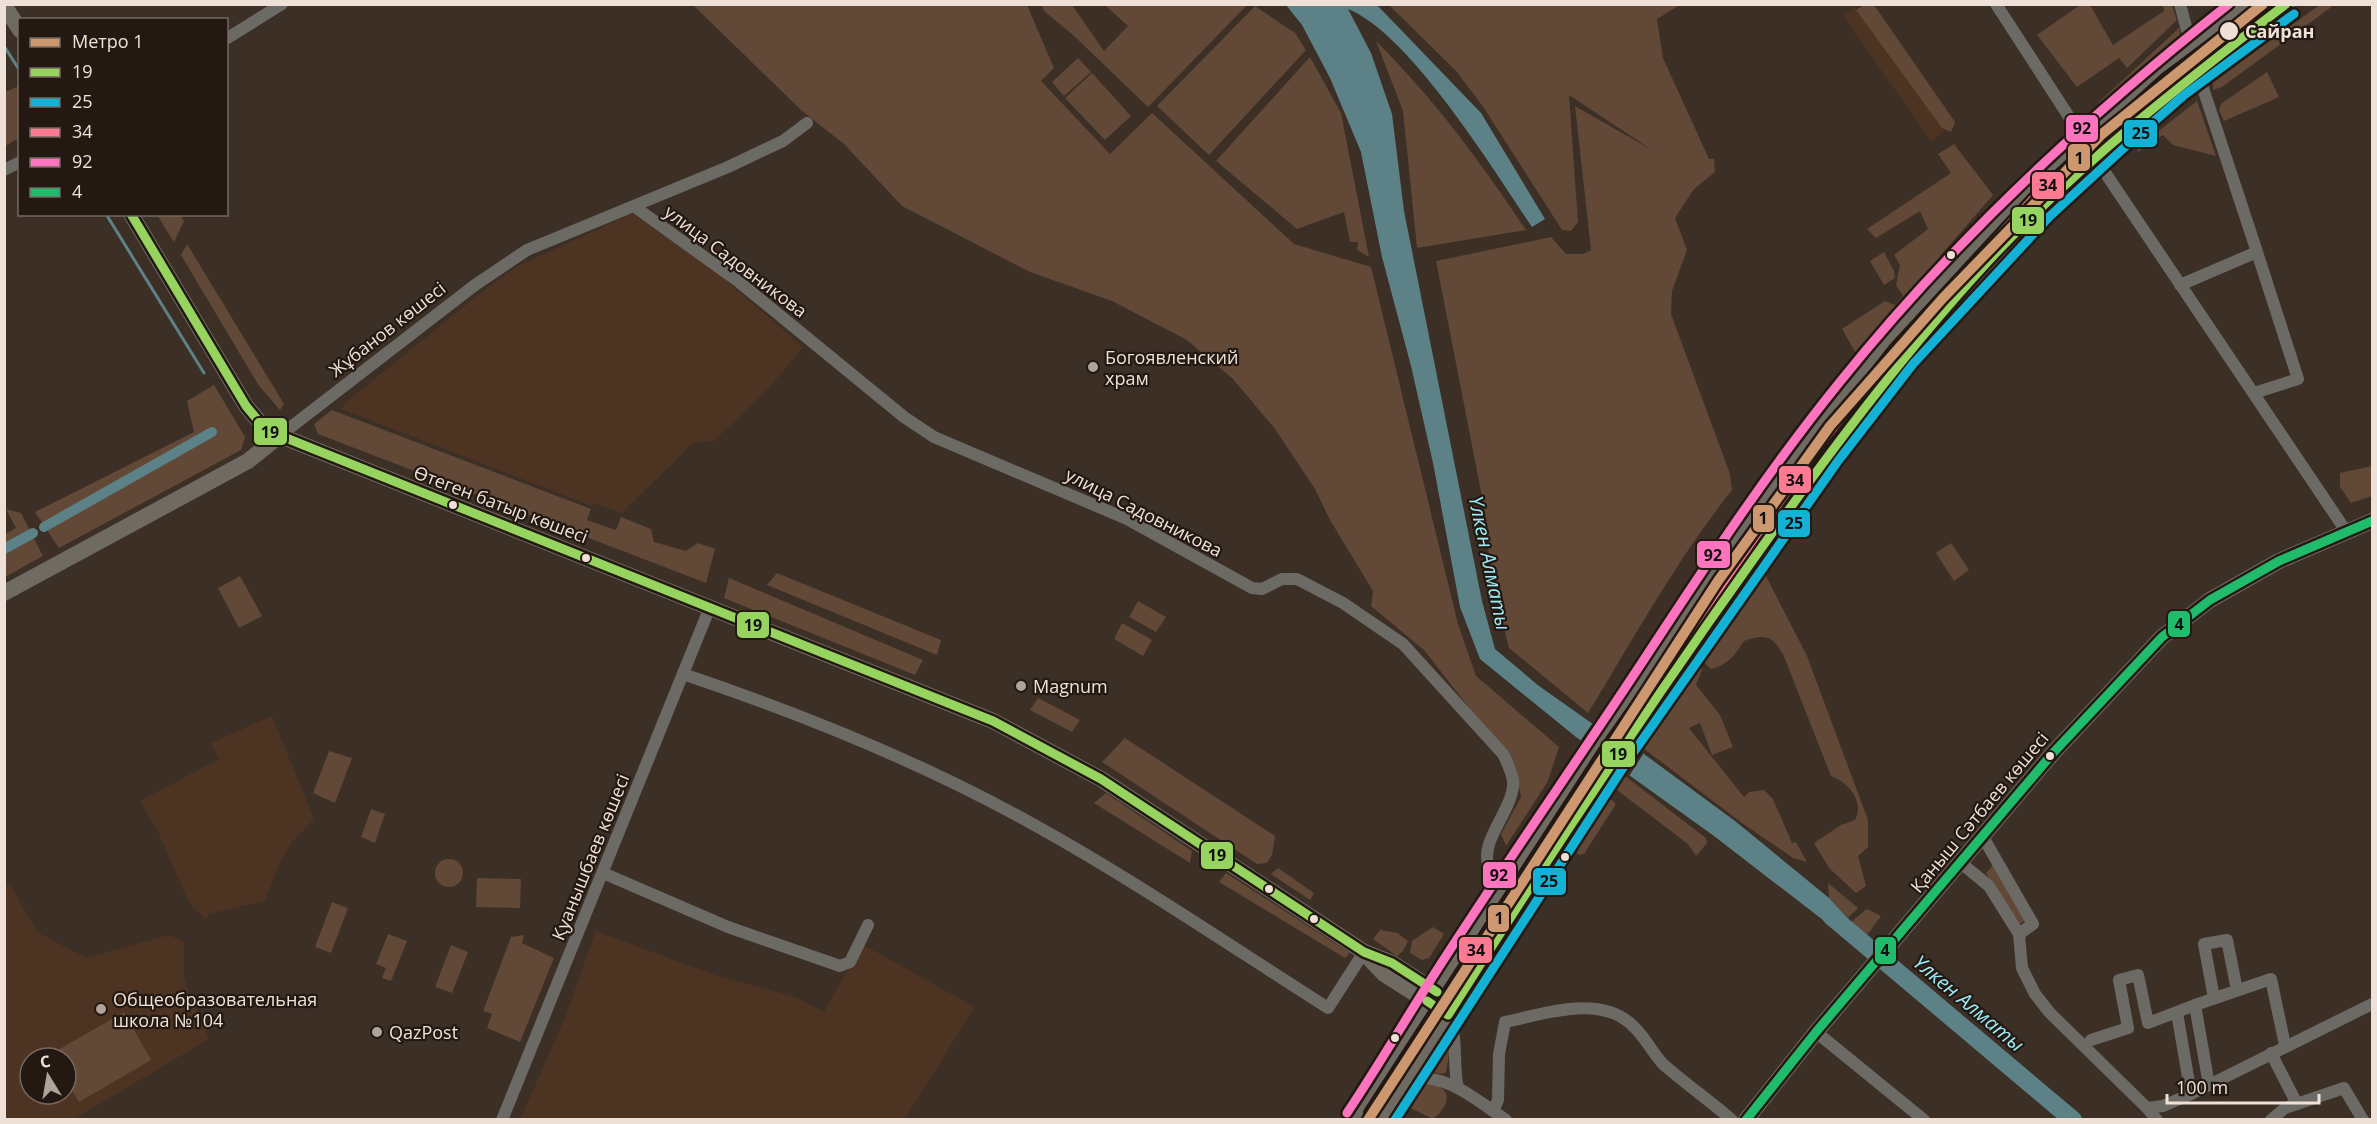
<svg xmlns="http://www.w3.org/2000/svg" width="2377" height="1124" viewBox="0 0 2377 1124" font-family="'Open Sans',sans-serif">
<rect width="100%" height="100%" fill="#3c2f26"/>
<g fill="#4d3321" fill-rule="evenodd">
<path d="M1854,7L1945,131L1931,141L1843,16Z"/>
<path d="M633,213L699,257L803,347L770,387L714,441L693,443L622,513L593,503L592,506L341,409L346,402L488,287L518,266Z"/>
<path d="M272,716L314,819L291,843L279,864L264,904L259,902L209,914L206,920L189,903L158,832L140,801L219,759L211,743Z"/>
<path d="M10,884L37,932L86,958L169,935L184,941V979L209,1039L74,1119L5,1120V887ZM30,1058H66V1094H30Z"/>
<path d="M596,931L712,974L798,998L824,1012L862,944L975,1007L905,1119L520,1120L565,1017Z"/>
</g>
<g fill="#624836">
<path d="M2321,4L2334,5L2222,87L2213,90V70L2236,54L2248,56Z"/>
<path d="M693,5H1027L1054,68L1041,81L1110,154L1152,113L1294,244L1371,267L1458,624L1476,676L1559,747L1548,781L1506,846L1501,834L1521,797L1515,767L1425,651L1371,606L1373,591L1330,520L1315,489L1275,429L1233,379L1187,340L1112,301L1030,272L902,206L844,144L801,110Z"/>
<path d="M1072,5L1104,51L1128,26L1105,5H1247L1148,107L1073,35L1044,11L1042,6Z"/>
<path d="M1389,5H1680L1657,19L1663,58L1709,159H1714L1715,172L1694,189L1675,218L1687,250L1672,291L1671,314L1730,474L1732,490C1677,559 1634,638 1588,713L1509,648L1491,577L1485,512L1436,261L1551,237L1566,254H1583L1591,250L1575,106L1652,150L1569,95L1578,222L1571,231L1562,230L1484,108L1456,71Z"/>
<path d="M1864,5H1874L1955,122L1951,132L1942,128L1856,10Z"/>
<path d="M2080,5H2090L2113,45L2164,11L2163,5H2172L2177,20L2127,68L2119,58L2077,87L2037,35Z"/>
<path d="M2264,5H2273L2116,128L2113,124L2223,34Z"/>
<path d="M1255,6L1295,33L1306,50L1209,155L1157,106Z"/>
<path d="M2180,27V41L2104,109L2098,103Z"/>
<path d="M1376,41C1435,100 1480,161 1526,230L1417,248L1403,111Z"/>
<path d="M1310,57L1341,113L1369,257L1357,250L1358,242H1350L1344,212L1297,229L1216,161Z"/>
<path d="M1078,58L1091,72L1064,96L1052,82Z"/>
<path d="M2267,72L2279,97L2224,121L2219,110L2222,103Z"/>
<path d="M1092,73L1131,116L1105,140L1065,98Z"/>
<path d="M19,86V138L5,146V92Z"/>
<path d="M2187,93H2196L2132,145L2130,140Z"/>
<path d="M2197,101L2216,156L2173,145L2163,135L2138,152L2137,148Z"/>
<path d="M1954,144L1993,195L1940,256L1944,258L1949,268L1862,358L1854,350L1842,329L1885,301L1895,305L1903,296L1896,285L1900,265L1894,255L1928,229L1920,211L1876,238L1867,229L1951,173L1938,154Z"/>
<path d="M157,215H180L184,221L174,242Z"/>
<path d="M187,244L284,404L280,410L259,386L181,255Z"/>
<path d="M1884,252L1894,271L1895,278L1884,285L1870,261Z"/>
<path d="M214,385L245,437L241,450L59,548L35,512L194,432L187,401Z"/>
<path d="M332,410L591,509L587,520L616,530L621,517L651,529L654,542L686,551L698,543L715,549L706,583L318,434L314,424Z"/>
<path d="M2372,466V496L2351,503L2340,487V473Z"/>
<path d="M6,509L21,513L43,556L5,577V534L16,528Z"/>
<path d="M1951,543L1969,570L1954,581L1936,553Z"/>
<path d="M777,573L941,640L937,655L767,585Z"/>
<path d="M1765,574L1807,656L1868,820V847L1858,856L1866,886L1856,893L1829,868L1814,843L1841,825L1855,820C1865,802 1848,782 1831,776L1783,654C1771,635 1766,634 1744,641C1735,655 1728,665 1711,669C1700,660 1702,655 1706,642Z"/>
<path d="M240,576L262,616L239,628L218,588Z"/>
<path d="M729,578L923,660L915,675L724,598Z"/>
<path d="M1138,601L1166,617L1156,632L1129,617Z"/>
<path d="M1122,623L1152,640L1143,656L1114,639Z"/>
<path d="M1694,652L1702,670L1696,685L1720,715L1733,747L1712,755L1700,723L1689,728L1744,797L1749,792L1764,790L1773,799L1792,843L1796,842L1807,862L1793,858L1742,823L1635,742Z"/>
<path d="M1038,698L1080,720L1072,732L1030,710Z"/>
<path d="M1125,738L1275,836L1272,855L1267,863L1257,864L1102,762Z"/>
<path d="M329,751L352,758L335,803L313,793Z"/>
<path d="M1621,773L1706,838L1707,843L1696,856L1688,844L1613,787L1612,783Z"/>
<path d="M1602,791L1616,804L1584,854L1579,855L1570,846L1586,823L1587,813Z"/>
<path d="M1106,793L1192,851L1190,863L1094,803Z"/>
<path d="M371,809L385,814L375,843L361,837Z"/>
<circle cx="449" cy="873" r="14"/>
<path d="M1993,865L2026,920L2018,925L1986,873Z"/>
<path d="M1278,868L1314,893L1310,900L1271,874Z"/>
<path d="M1226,873L1350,953L1345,958L1219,882Z"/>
<path d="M477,878L521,879L520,908L476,907Z"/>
<path d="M1828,883L1858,908L1848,918L1829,898Z"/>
<path d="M332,902L348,908L331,953L315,947Z"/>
<path d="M1867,909L1881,916L1867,935L1851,922Z"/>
<path d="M1433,927L1444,934L1429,958L1422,960L1410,953L1412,941Z"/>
<path d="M1380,930L1397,933L1408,941L1403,951L1397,956L1373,939Z"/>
<path d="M388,934L407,941L391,981L382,978L386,968L376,964Z"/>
<path d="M524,935L522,943L554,958L520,1042L487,1028L492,1014L483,1011L511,937Z"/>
<path d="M451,945L468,952L452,993L435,987Z"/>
<path d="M124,1012L151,1060L79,1102L66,1080V1058H53L51,1054Z"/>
<path d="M1427,1025L1432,1028L1372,1119L1366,1120Z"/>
<path d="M1448,1031L1450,1049L1446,1072L1442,1074L1424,1070Z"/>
<path d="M1424,1083C1452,1085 1453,1103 1433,1119L1404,1105L1414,1089Z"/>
</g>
<path fill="#5c8288" d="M1286,5H1377L1481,113L1545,219L1532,227C1493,169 1410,34 1348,9L1371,53L1392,114L1404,211L1482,601L1495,649L1539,686L1590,722L1644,754L1735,821L1829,898L1854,925L1845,937L1714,836L1576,737L1480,659L1460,607L1433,463L1411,366L1382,257L1361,152L1330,78L1302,25Z"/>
<path fill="#3c2f26" d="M1594,721L1645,751L1628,778L1579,743Z"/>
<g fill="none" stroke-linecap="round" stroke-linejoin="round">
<g stroke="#5c8288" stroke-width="3">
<path d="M4,46L20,71"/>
<path d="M106,214L204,373"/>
</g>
<g stroke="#5c8288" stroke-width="10">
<path d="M44,527L212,432"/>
<path d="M4,549L33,533"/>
</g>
<path stroke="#5c8288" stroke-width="18" d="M1831,916L2073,1120"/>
<g stroke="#6c6a65" stroke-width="12">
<path d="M1996,4L2106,174L2346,531"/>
<path d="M2180,4L2192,49"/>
<path d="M226,39L282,4"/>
<path d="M4,170L20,162"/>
<path d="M635,207L739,282L904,417L934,437L1127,519L1252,588L1262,589L1282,579H1297L1343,603L1403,644L1503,754C1507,762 1511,771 1513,780C1516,808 1478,840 1489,867C1492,875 1499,883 1504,890"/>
<path d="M2180,285L2257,252L2197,70"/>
<path d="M2254,393L2298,379L2257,252"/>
<path d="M278,437L475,285L527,250L728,167L783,141L807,123"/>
<path d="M683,674C805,715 926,764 1038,827C1137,882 1232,947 1328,1008L1364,952"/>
<path d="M1983,837L2033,924L2019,934"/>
<path d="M1961,863L1989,886L2019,934L2022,968L2035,994L2050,1013L2147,1108L2163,1106L2191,1094L2372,1004"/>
<path d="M603,873L728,927L840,966L850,962L868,925"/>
<path d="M2214,998L2204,944L2227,940L2237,990"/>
<path d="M2177,1013L2191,1094"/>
<path d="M1448,1015C1459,1039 1452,1063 1458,1088"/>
<path d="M1816,1032L1924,1120"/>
<path d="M2091,1040L2128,1028L2119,980L2138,975L2148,1023L2195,1005"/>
<path d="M2271,1053L2297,1104"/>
<path d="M1408,1078C1447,1073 1475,1099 1506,1120"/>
<path d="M2209,1085L2195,1005L2271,979L2285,1045"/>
<path d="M2147,1108L2157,1120"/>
<path d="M1493,1111L1498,1100L1499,1054L1505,1022C1544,1014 1604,992 1636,1029C1647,1040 1653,1054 1664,1065C1686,1084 1710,1101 1732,1120"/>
<path d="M502,1120L710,607"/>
<path d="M2271,1120L2285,1108L2344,1088L2363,1120"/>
</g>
<g stroke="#6f6a62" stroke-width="16">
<path d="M4,5L20,30"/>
<path d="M131,214L246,406L266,430L993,721L1101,779L1364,952L1392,963L1437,992L1448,1015"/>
<path d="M4,593L248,461L278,437"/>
<path d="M1366,955L1384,974L1439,1009"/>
<path d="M1357,1120C1383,1082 1405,1042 1430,1003C1501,891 1577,783 1650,672C1721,564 1793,454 1877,355C1988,225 2113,108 2249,4"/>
<path d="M1380,1120L1616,756L1828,454L1904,356L2042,207L2118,137L2175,87L2287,4"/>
<path d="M1746,1120L1816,1032L2053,753L2162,637L2210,600L2279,561L2372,521"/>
</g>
<defs>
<g id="bus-1">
<path d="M131,214L246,406L266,430L993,721L1101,779L1364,952L1392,963L1437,992"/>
<path d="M1427,1001L1448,1015C1532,882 1619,751 1709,622C1798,495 1888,369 1994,255C2083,161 2184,82 2286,4"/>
</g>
<path id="bus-2" d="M1395,1120L1626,763L1838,461L1913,364L2050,216L2126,146L2183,96L2294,14"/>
<path id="bus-3" d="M1370,1113L1606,749L1818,447L1895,349L2034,198L2167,78L2266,4"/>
<path id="bus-4" d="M1347,1113C1381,1062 1412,1008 1446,956C1510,857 1577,761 1641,664C1704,568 1767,472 1839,383C1953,241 2086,117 2229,4"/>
<path id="bus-5" d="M1746,1120L1816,1032L2053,753L2162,637L2210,600L2279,561L2372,521"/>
</defs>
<use href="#bus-1" stroke="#231912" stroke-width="14"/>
<use href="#bus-2" stroke="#231912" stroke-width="14"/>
<use href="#bus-3" stroke="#231912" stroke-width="14"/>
<use href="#bus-4" stroke="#231912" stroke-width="14"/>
<use href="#bus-5" stroke="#231912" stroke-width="14"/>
<use href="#bus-1" stroke="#96d35f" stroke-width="9"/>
<use href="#bus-2" stroke="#13b2d5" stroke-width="9"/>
<use href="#bus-3" stroke="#fe7a93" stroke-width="9"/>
<use href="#bus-4" stroke="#fc73be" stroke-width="9"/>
<use href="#bus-5" stroke="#20bc6c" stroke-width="9"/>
<defs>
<path id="metro-1" d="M1368,1120L1718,581L1830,426L1943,298L2102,134L2263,4"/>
</defs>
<use href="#metro-1" stroke="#231912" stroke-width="15"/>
<use href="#metro-1" stroke="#cd976f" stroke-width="10"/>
</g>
<g fill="#efe1d7" stroke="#231912" stroke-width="2">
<circle cx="2229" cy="31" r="10"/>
<circle cx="1951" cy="255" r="5"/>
<circle cx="453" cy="505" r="5"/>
<circle cx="586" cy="558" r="5"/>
<circle cx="2050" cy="756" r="5"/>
<circle cx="1565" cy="857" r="5"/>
<circle cx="1269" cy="889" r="5"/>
<circle cx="1314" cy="919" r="5"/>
<circle cx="1395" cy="1038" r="5"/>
</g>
<g fill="#b0a399" stroke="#231912" stroke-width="2">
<circle cx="1093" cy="367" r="6"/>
<circle cx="1021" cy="686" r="6"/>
<circle cx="101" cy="1009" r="6"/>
<circle cx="377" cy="1032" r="6"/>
</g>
<g text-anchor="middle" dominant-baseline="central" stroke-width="4.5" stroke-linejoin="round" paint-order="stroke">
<g font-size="18" font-weight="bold" fill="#efe1d7" stroke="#231912" text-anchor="start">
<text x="2245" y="31">Сайран</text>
</g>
<g font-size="18" fill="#efe1d7" stroke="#231912">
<text transform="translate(736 261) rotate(37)">улица Садовникова</text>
<text transform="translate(387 329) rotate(-38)">Жұбанов көшесі</text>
<text transform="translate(501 504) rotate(21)">Өтеген батыр көшесі</text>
<text transform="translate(1144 512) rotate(27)">улица Садовникова</text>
<text transform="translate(1979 812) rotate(-50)">Қаныш Сәтбаев көшесі</text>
<text transform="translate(590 857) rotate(-68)">Қуанышбаев көшесі</text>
</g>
<g font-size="18" fill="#efe1d7" stroke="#231912" text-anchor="start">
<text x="1105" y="357">Богоявленский<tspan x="1105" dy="21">храм</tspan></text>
<text x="1033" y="686">Magnum</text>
<text x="113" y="999">Общеобразовательная<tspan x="113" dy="21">школа №104</tspan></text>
<text x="389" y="1032">QazPost</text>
</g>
<g font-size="20" font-style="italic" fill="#9debf8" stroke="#231912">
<text transform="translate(1490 563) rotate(78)">Үлкен Алматы</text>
<text transform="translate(1969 1003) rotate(40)">Үлкен Алматы</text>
</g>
</g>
<g stroke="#231912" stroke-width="2">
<rect x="2065" y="114" width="34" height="29" rx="6" fill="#fc73be"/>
<rect x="2123" y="119" width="35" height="29" rx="6" fill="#13b2d5"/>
<rect x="2067" y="143" width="24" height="29" rx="6" fill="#cd976f"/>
<rect x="2031" y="171" width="34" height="29" rx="6" fill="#fe7a93"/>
<rect x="2011" y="206" width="34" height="29" rx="6" fill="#96d35f"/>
<rect x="253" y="417" width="35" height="29" rx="6" fill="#96d35f"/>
<rect x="1778" y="465" width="34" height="29" rx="6" fill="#fe7a93"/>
<rect x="1752" y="504" width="23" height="29" rx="6" fill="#cd976f"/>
<rect x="1777" y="509" width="34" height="29" rx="6" fill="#13b2d5"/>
<rect x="1696" y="540" width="35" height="29" rx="6" fill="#fc73be"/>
<rect x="2167" y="610" width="24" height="28" rx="6" fill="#20bc6c"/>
<rect x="736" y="611" width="34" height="28" rx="6" fill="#96d35f"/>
<rect x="1601" y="740" width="35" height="28" rx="6" fill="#96d35f"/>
<rect x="1200" y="841" width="34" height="29" rx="6" fill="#96d35f"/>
<rect x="1482" y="861" width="35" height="28" rx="6" fill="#fc73be"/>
<rect x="1532" y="867" width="35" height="29" rx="6" fill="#13b2d5"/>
<rect x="1487" y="904" width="23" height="29" rx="6" fill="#cd976f"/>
<rect x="1458" y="936" width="35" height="28" rx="6" fill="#fe7a93"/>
<rect x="1874" y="936" width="23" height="29" rx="6" fill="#20bc6c"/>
</g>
<g font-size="16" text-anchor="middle" font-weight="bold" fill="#111">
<text x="2082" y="134">92</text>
<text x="2141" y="139">25</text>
<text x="2079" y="164">1</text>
<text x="2048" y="191">34</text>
<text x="2028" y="226">19</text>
<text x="270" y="438">19</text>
<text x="1795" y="486">34</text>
<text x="1763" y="524">1</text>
<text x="1794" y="529">25</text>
<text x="1713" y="561">92</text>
<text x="2179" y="630">4</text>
<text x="753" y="631">19</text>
<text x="1618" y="760">19</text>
<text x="1217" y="861">19</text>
<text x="1499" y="881">92</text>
<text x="1549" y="887">25</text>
<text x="1499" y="924">1</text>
<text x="1476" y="956">34</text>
<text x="1885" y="956">4</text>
</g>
<rect width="2377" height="1124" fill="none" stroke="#efe1d7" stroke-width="12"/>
<rect x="18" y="18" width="210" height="198" fill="#231912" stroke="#756961" stroke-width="1.5"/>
<rect x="30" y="38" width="30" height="9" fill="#cd976f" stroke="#756961" stroke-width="1.5"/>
<text x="72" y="48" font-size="18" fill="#efe1d7">Метро 1</text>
<rect x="30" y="68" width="30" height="9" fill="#96d35f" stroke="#756961" stroke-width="1.5"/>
<text x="72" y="78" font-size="18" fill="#efe1d7">19</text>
<rect x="30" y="98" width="30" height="9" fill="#13b2d5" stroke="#756961" stroke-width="1.5"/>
<text x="72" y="108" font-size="18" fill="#efe1d7">25</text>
<rect x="30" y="128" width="30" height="9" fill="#fe7a93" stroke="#756961" stroke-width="1.5"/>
<text x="72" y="138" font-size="18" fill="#efe1d7">34</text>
<rect x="30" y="158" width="30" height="9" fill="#fc73be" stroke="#756961" stroke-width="1.5"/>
<text x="72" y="168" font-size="18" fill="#efe1d7">92</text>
<rect x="30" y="188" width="30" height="9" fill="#20bc6c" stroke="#756961" stroke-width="1.5"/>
<text x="72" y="198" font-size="18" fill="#efe1d7">4</text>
<g transform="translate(48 1076) rotate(349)"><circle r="28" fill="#231912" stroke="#756961" stroke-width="1.5"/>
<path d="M0-4.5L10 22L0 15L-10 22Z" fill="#b0a399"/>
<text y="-9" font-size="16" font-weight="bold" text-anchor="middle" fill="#efe1d7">С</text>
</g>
<path d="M2167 1094v9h152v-9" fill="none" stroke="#efe1d7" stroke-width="3"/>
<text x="2176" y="1094" font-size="18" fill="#efe1d7" stroke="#231912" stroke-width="4.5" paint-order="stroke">100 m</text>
</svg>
